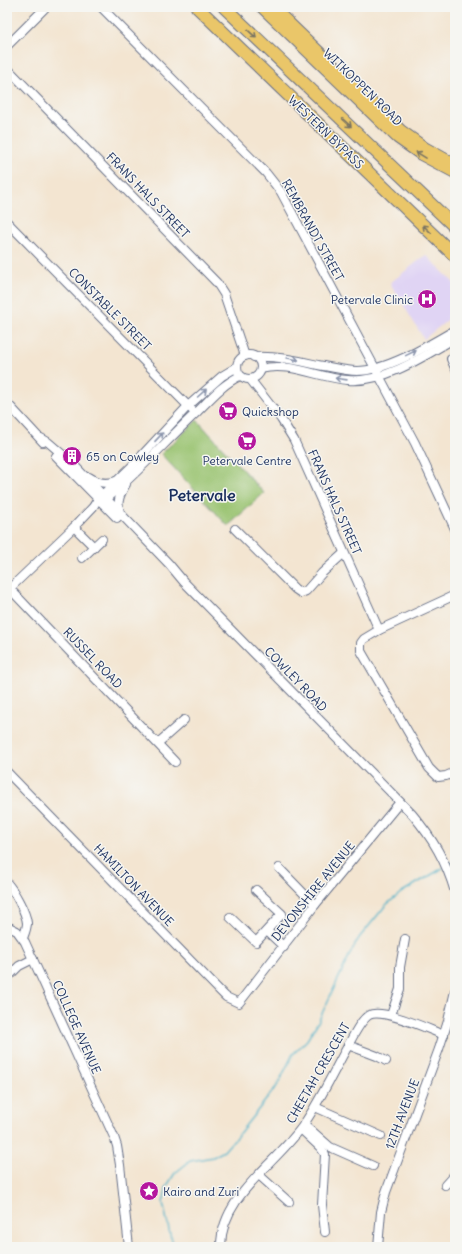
<svg xmlns="http://www.w3.org/2000/svg" width="462" height="1254" viewBox="0 0 462 1254" font-family="Delius,sans-serif">
<rect width="100%" height="100%" fill="#f6f6f2"/>
<filter id="ink" filterUnits="userSpaceOnUse"><feTurbulence type="fractalNoise" baseFrequency=".025" numOctaves="2"/><feDisplacementMap in="SourceGraphic" scale="8" xChannelSelector="R" yChannelSelector="G"/><feConvolveMatrix kernelMatrix="1 2 1 2 8 2 1 2 1" color-interpolation-filters="sRGB"/></filter>
<filter id="wash" filterUnits="userSpaceOnUse"><feTurbulence type="fractalNoise" baseFrequency=".012" numOctaves="4" result="noise"/><feDisplacementMap in="SourceGraphic" scale="16" xChannelSelector="R" yChannelSelector="G"/><feGaussianBlur stdDeviation="0.9" result="paint"/><feColorMatrix in="noise" values="0 0 0 0 0 0 0 0 0 0 0 0 0 0 0 0 0 1.4 0 .05"/><feComposite in="paint" operator="in"/></filter>
<g filter="url(#wash)">
<rect width="100%" height="100%" fill="#f3e5d1"/>
<path fill="#e0d4f4" d="M426,255L455,284V314L424,339L390,283Z"/>
<path fill="#98c26e" stroke="#5a7866" d="M197,420L264,493L228,526L161,454Z"/>
<g fill="none" stroke-linecap="round" stroke-linejoin="round">
<g stroke="#49b0c8" stroke-width="1.5">
<path d="M448,865L455,861"/>
<path d="M173,1247L163,1203L167,1186L175,1173L190,1161L213,1157L224,1151L238,1135L277,1086L293,1054L307,1040L318,1022L351,952L359,938L386,905L402,892L443,868"/>
</g>
</g>
</g>
<g filter="url(#ink)">
<g fill="none" stroke-linecap="round" stroke-linejoin="round">
<defs>
<g id="minor">
<path d="M101,7L266,173L281,192L415,443L455,529"/>
<path d="M7,46L46,7"/>
<path d="M7,68L217,283L224,294L245,356"/>
<path d="M7,222L195,413"/>
<path d="M455,355L451,359L455,368"/>
<circle cx="249" cy="367" r="12"/>
<path d="M254,357C276,356 297,360 318,365C331,367 344,371 357,371C387,371 429,345 455,330"/>
<path d="M261,369C289,361 319,378 348,380C384,383 425,356 455,338"/>
<path d="M250,379L281,419L294,440L379,630"/>
<path d="M7,403L43,442"/>
<path d="M41,438L48,442L70,461L169,564L184,582L412,814C433,839 446,861 455,892"/>
<path d="M56,456L117,518"/>
<path d="M89,477C98,483 106,485 116,481"/>
<path d="M103,502C137,474 166,441 198,411C211,398 223,384 240,376"/>
<path d="M120,512C116,501 121,493 126,484"/>
<path d="M74,527L94,547"/>
<path d="M235,529L295,589L301,593L306,591L322,573L344,553"/>
<path d="M82,558L102,539"/>
<path d="M10,589L175,762"/>
<path d="M7,591L74,527L93,507L98,499L132,466L188,406L222,376L237,367"/>
<path d="M455,595L379,630L364,639L361,643V651L429,768L438,777L446,776L455,772"/>
<path d="M158,743L184,720"/>
<path d="M7,772L221,992L226,997L239,1003L315,905L400,802"/>
<path d="M279,868L315,905"/>
<path d="M7,883C14,891 26,912 27,923C27,928 25,933 23,938"/>
<path d="M230,917L256,942L282,914L256,890"/>
<path d="M7,926L17,931L25,942L114,1137L117,1146L120,1165L129,1247"/>
<path d="M267,931L284,947"/>
<path d="M7,978L19,966L33,959"/>
<path d="M391,1015L400,989V967L405,939"/>
<path d="M348,1045L377,1056L386,1061"/>
<path d="M315,1107L381,1136"/>
<path d="M304,1124L330,1147L373,1166"/>
<path d="M301,1129L320,1147L325,1154L322,1205L325,1232"/>
<path d="M259,1175L289,1202"/>
<path d="M445,1185L455,1174"/>
<path d="M221,1247C220,1196 278,1163 304,1124C319,1102 331,1077 344,1053C350,1043 359,1021 369,1015C383,1008 428,1029 444,1035"/>
<path d="M378,1247L381,1212L386,1192L439,1049L448,1021L455,991"/>
</g>
<g id="major">
<path d="M261,7L397,138L421,155L455,173"/>
<path d="M273,7L401,130L426,148L455,164"/>
</g>
<g id="highway">
<path d="M197,7L455,256"/>
<path d="M224,7L455,227"/>
</g>
</defs>
<use href="#minor" stroke="#676f86" stroke-width="10"/>
<use href="#major" stroke="#676f86" stroke-width="12"/>
<use href="#highway" stroke="#676f86" stroke-width="14"/>
<use href="#minor" stroke="#fff" stroke-width="8"/>
<use href="#major" stroke="#eac669" stroke-width="10"/>
<use href="#highway" stroke="#eac669" stroke-width="12"/>
</g>
<defs><path id="oneway-shaft" d="M-6 0H5M1.5-3L5.5 0L1.5 3" fill="none" stroke-width="1.6" stroke-linecap="round" stroke-linejoin="round"/></defs>
<g stroke="#787363">
<use href="#oneway-shaft" transform="translate(252 34) rotate(43)"/>
<use href="#oneway-shaft" transform="translate(347 123) rotate(43)"/>
<use href="#oneway-shaft" transform="translate(421 155) rotate(-148)"/>
<use href="#oneway-shaft" transform="translate(427 229) rotate(-136)"/>
</g>
<g stroke="#8d97ae">
<use href="#oneway-shaft" transform="translate(411 353) rotate(-26)"/>
<use href="#oneway-shaft" transform="translate(293 359) rotate(10)"/>
<use href="#oneway-shaft" transform="translate(341 379) rotate(-172)"/>
<use href="#oneway-shaft" transform="translate(202 393) rotate(-42)"/>
<use href="#oneway-shaft" transform="translate(159 437) rotate(-47)"/>
</g>
</g>
<defs>
<symbol id="hospital-disc" viewBox="-11 -11 22 22"><circle r="9.5" fill="#b5179e" stroke="#f6f6f2"/><path d="M-5-5h3v3.5h4V-5h3V5h-3V1.5h-4V5h-3Z" fill="#fff"/></symbol>
<symbol id="supermarket-disc" viewBox="-11 -11 22 22"><circle r="9.5" fill="#b5179e" stroke="#f6f6f2"/><path d="M-6-5.5h2.5l.6 2H6L4.5 2H-2.5L-4.4-4H-6ZM-1.5 3.2a1.3 1.3 0 1 0 .1 0ZM3 3.2a1.3 1.3 0 1 0 .1 0Z" fill="#fff"/></symbol>
<symbol id="building-disc" viewBox="-11 -11 22 22"><circle r="9.5" fill="#b5179e" stroke="#f6f6f2"/><path d="M-4-6H4V6H1V3H-1V6H-4ZM-2.5-4.3h1.7v1.8h-1.7ZM.8-4.3h1.7v1.8H.8ZM-2.5-1h1.7V.8h-1.7ZM.8-1h1.7V.8H.8Z" fill="#fff"/></symbol>
<symbol id="sight-disc" viewBox="-11 -11 22 22"><circle r="9.5" fill="#b5179e" stroke="#f6f6f2"/><path d="M0-6L1.8-2.2L6-1.7L2.9 1.2L3.7 5.4L0 3.3L-3.7 5.4L-2.9 1.2L-6-1.7L-1.8-2.2Z" fill="#fff"/></symbol>
</defs>
<g fill-rule="evenodd">
<use href="#hospital-disc" x="416" y="288" width="22" height="22"/>
<use href="#supermarket-disc" x="217" y="400" width="22" height="22"/>
<use href="#supermarket-disc" x="236" y="430" width="22" height="22"/>
<use href="#building-disc" x="61" y="445" width="22" height="22"/>
<use href="#sight-disc" x="138" y="1180" width="22" height="22"/>
</g>
<g text-anchor="middle" dominant-baseline="central" stroke-width="3" stroke-linejoin="round" paint-order="stroke">
<g font-size="12" fill="#1b2f5e" stroke="#f6f6f2">
<text transform="translate(363 87) rotate(44)">WITKOPPEN ROAD</text>
<text transform="translate(326 132) rotate(44)">WESTERN BYPASS</text>
<text transform="translate(148 195) rotate(46)">FRANS HALS STREET</text>
<text transform="translate(313 230) rotate(61)">REMBRANDT STREET</text>
<text transform="translate(110 309) rotate(45)">CONSTABLE STREET</text>
<text transform="translate(335 502) rotate(66)">FRANS HALS STREET</text>
<text transform="translate(93 658) rotate(46)">RUSSEL ROAD</text>
<text transform="translate(296 679) rotate(46)">COWLEY ROAD</text>
<text transform="translate(134 885) rotate(46)">HAMILTON AVENUE</text>
<text transform="translate(313 891) rotate(-51)">DEVONSHIRE AVENUE</text>
<text transform="translate(77 1027) rotate(66)">COLLEGE AVENUE</text>
<text transform="translate(318 1073) rotate(-60)">CHEETAH CRESCENT</text>
<text transform="translate(402 1114) rotate(-69)">12TH AVENUE</text>
</g>
<g font-size="12" fill="#1b2f5e" stroke="#f6f6f2" text-anchor="start">
<text x="413" y="299" text-anchor="end">Petervale Clinic</text>
<text x="242" y="411">Quickshop</text>
<text x="86" y="456">65 on Cowley</text>
<text x="247" y="460" text-anchor="middle">Petervale Centre</text>
<text x="163" y="1191">Kairo and Zuri</text>
</g>
<g font-size="16" font-weight="bold" fill="#1b2f5e" stroke="#f6f6f2">
<text x="202" y="495">Petervale</text>
</g>
</g>
<rect width="462" height="1254" fill="none" stroke="#f6f6f2" stroke-width="24"/>
</svg>
